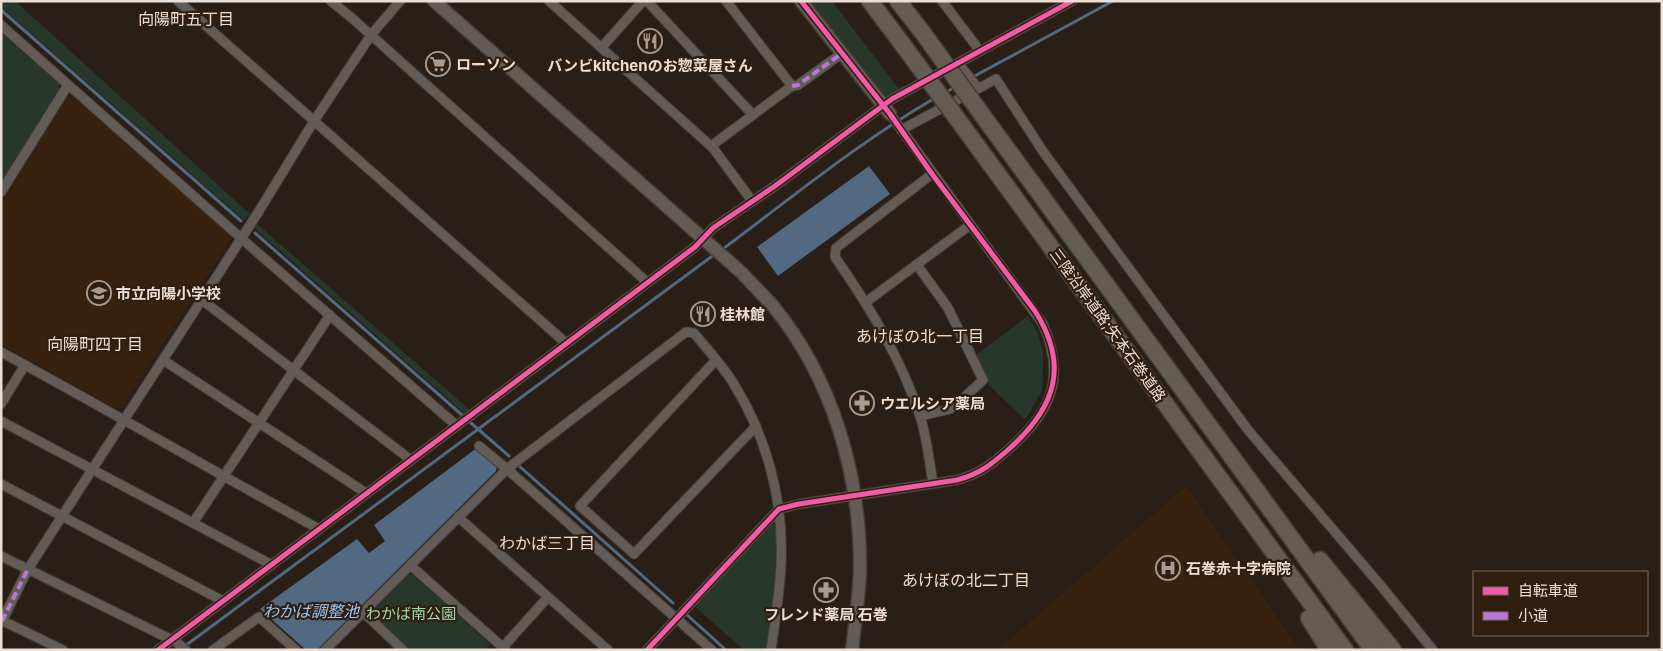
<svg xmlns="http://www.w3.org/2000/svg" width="1663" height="651" viewBox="0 0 1663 651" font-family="Inter,'Noto Sans JP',sans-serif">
<rect width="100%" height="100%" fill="#291f17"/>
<g fill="#372210">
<path d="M74,97L229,233V242L123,405L116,408L1,344V205L67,98Z"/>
<path d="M1186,486L1300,650H998Z"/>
</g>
<g fill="#28372b">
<path d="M1,1H15L250,214L244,220L1,7Z"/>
<path d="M810,1H832L899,89L887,96L881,94Z"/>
<path d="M1,33L59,83V92L1,185Z"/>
<path d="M256,223L471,411L465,414L253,227Z"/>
<path d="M1028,316L1037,332L1043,350V369L1042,391L1025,420L989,385L976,355Z"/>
<path d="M771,524L776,525C777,569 773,606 767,650H744L694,606Z"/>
<path d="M408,575H413L490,644L485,650H409L371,616V612Z"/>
</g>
<g fill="#516981">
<path d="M869,166L890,194L778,276L757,247Z"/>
<path d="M477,449L497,466L496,471L317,650H306L260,609L357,539L369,553L385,541L374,525L474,450Z"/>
</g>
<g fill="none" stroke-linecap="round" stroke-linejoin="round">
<g stroke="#516981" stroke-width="3">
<path d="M1,10L241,221"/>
<path d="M971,78L1113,1"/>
<path d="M945,93L956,86"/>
<path d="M255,233L462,415"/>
<path d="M720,251C790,199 859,142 935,98"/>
<path d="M471,423L509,456"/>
<path d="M518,465L673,603"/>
<path d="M686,614L726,650"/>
<path d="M185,646L715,254"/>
</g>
<defs>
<g id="street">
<path d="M178,1L566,343"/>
<path d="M331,1L353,19L647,282"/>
<path d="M549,1L713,148L752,201"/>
<path d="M647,1L753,115"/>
<path d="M942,1L980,51"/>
<path d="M1,25L250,246L457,426"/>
<path d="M602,47L643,1"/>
<path d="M958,63L978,88"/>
<path d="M792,86L798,85L841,54"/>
<path d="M901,130L996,79L1044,153L1248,430L1382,587L1433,650"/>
<path d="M711,146L792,86L726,1"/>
<path d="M932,174L836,248L835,257C869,306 901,358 920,416C927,437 929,461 933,483"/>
<path d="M1,192L68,85"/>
<path d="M917,265L948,308L983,380L956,405L950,409L920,416"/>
<path d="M202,300L411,460"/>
<path d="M866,302L970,225"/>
<path d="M1,352C108,410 213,471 319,529"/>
<path d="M163,360L366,493"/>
<path d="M716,360L580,506L634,554L756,426"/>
<path d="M1,404L25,365"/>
<path d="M1,421L272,565"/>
<path d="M479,446L507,469L712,650"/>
<path d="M1,484L223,601"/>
<path d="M458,517L608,650"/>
<path d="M193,523L330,315"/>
<path d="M1,556L176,642L186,650"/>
<path d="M410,565L506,650"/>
<path d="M363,612L403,650"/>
<path d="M1,620L63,650"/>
<path d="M2,621L28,569L259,211L314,121L371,35L400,1"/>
<path d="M503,647L548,597"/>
<path d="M158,650L695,247L713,228L775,186L892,99L1072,1"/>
<path d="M213,650L259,617L296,650"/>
<path d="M325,650L507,469L686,332L694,333C707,349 721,364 732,381C766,435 784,499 781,563C780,592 775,621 771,650"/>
<path d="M647,650L779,509L799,504L957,480C980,474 992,464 1009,449C1052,411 1066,378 1043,324L890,114"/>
</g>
<g id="secondary">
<path d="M434,1L742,273C752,284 763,295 773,306C833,379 861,477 860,571C859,597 855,623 852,650"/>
<path d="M801,1L890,114"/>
</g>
<g id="highway">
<path d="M870,1L903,45"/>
<path d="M898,1L923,33"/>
<path d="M983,116L1373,650"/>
<path d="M964,128L1345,650"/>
<path d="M1320,560L1393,650"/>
<path d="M1309,618L1329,650"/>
</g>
</defs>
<use href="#street" stroke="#453c37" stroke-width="11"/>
<use href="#secondary" stroke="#453c37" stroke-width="15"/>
<use href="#highway" stroke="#453c37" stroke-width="19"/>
<use href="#street" stroke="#635b55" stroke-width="9"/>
<use href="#secondary" stroke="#635b55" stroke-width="12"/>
<use href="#highway" stroke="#665d52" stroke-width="16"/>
<defs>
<g id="highway-bridge">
<path d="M923,33L983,116"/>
<path d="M903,45L964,128"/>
</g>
</defs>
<use href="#highway-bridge" stroke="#453c37" stroke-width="19" stroke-linecap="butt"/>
<use href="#highway-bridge" stroke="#665d52" stroke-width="16"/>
<g stroke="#ba77d6" stroke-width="4" stroke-dasharray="8 4" stroke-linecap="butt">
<path d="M792,86L798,85L841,54"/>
<path d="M2,621L28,569"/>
</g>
<defs>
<g id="cycleway">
<path d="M158,650L695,247L713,228L775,186L892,99L1072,1"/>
<path d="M647,650L779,509L799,504L957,480C980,474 992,464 1009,449C1055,408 1070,366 1035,311L932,174L890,114L801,1"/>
</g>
</defs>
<use href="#cycleway" stroke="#301e10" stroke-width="8"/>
<use href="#cycleway" stroke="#f35aa7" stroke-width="5"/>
</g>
<defs>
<symbol id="restaurant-ring" viewBox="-11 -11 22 22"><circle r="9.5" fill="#301e10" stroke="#a79b92" stroke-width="1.5"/><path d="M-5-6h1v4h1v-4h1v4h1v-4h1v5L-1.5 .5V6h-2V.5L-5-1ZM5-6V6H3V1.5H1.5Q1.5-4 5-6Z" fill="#a79b92"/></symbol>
<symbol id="supermarket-ring" viewBox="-11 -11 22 22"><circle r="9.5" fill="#301e10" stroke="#a79b92" stroke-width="1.5"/><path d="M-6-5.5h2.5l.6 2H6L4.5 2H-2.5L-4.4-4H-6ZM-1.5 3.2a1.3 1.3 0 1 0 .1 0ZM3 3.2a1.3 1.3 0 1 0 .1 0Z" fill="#a79b92"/></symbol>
<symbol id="school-ring" viewBox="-11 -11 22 22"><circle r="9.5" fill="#301e10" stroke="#a79b92" stroke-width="1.5"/><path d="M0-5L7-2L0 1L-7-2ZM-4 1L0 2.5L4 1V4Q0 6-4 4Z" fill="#a79b92"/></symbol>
<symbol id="pharmacy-ring" viewBox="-11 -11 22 22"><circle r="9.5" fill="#301e10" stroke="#a79b92" stroke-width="1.5"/><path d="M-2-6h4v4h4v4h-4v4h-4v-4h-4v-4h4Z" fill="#a79b92"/></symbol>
<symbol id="hospital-ring" viewBox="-11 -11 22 22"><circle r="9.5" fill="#301e10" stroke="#a79b92" stroke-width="1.5"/><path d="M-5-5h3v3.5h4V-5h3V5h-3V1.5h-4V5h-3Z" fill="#a79b92"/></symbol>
</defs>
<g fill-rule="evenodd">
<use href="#restaurant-ring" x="636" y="27" width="28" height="28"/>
<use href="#supermarket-ring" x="424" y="50" width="28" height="28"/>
<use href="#school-ring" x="85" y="279" width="28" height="28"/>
<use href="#restaurant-ring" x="689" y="300" width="28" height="28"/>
<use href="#pharmacy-ring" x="848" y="389" width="28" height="28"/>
<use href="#hospital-ring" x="1154" y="554" width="28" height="28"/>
<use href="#pharmacy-ring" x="812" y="576" width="28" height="28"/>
</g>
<g text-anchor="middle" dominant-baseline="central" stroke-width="4.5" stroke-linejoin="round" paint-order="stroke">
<g font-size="15" font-weight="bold" fill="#ebded5" stroke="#301e10" text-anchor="start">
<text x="456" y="64">ローソン</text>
<text x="650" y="65" text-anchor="middle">バンビkitchenのお惣菜屋さん</text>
<text x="116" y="293">市立向陽小学校</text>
<text x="720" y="314">桂林館</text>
<text x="880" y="403">ウエルシア薬局</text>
<text x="1186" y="568">石巻赤十字病院</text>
<text x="826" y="614" text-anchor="middle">フレンド薬局 石巻</text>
</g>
<g font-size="15" fill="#ebded5" stroke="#301e10">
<text transform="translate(1108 325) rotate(54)">三陸沿岸道路;矢本石巻道路</text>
</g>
<g font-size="15" fill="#9edab2" stroke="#301e10">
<text x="411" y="613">わかば南公園</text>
</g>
<g font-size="16" fill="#ebded5" stroke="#301e10">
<text x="186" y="19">向陽町五丁目</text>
<text x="920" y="336">あけぼの北一丁目</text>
<text x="95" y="344">向陽町四丁目</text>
<text x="547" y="543">わかば三丁目</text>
<text x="966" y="580">あけぼの北二丁目</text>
</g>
<g font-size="16" font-style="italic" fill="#99c8f8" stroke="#301e10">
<text x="311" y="611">わかば調整池</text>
</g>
</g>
<rect width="1663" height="651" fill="none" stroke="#ebded5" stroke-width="5"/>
<rect x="1473" y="571" width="175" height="65" fill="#301e10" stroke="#7b6b5f"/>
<rect x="1483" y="587" width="25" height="8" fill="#f35aa7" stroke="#7b6b5f"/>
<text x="1518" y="596" font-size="15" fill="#ebded5">自転車道</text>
<rect x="1483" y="612" width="25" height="8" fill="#ba77d6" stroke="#7b6b5f"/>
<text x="1518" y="621" font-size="15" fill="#ebded5">小道</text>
</svg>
